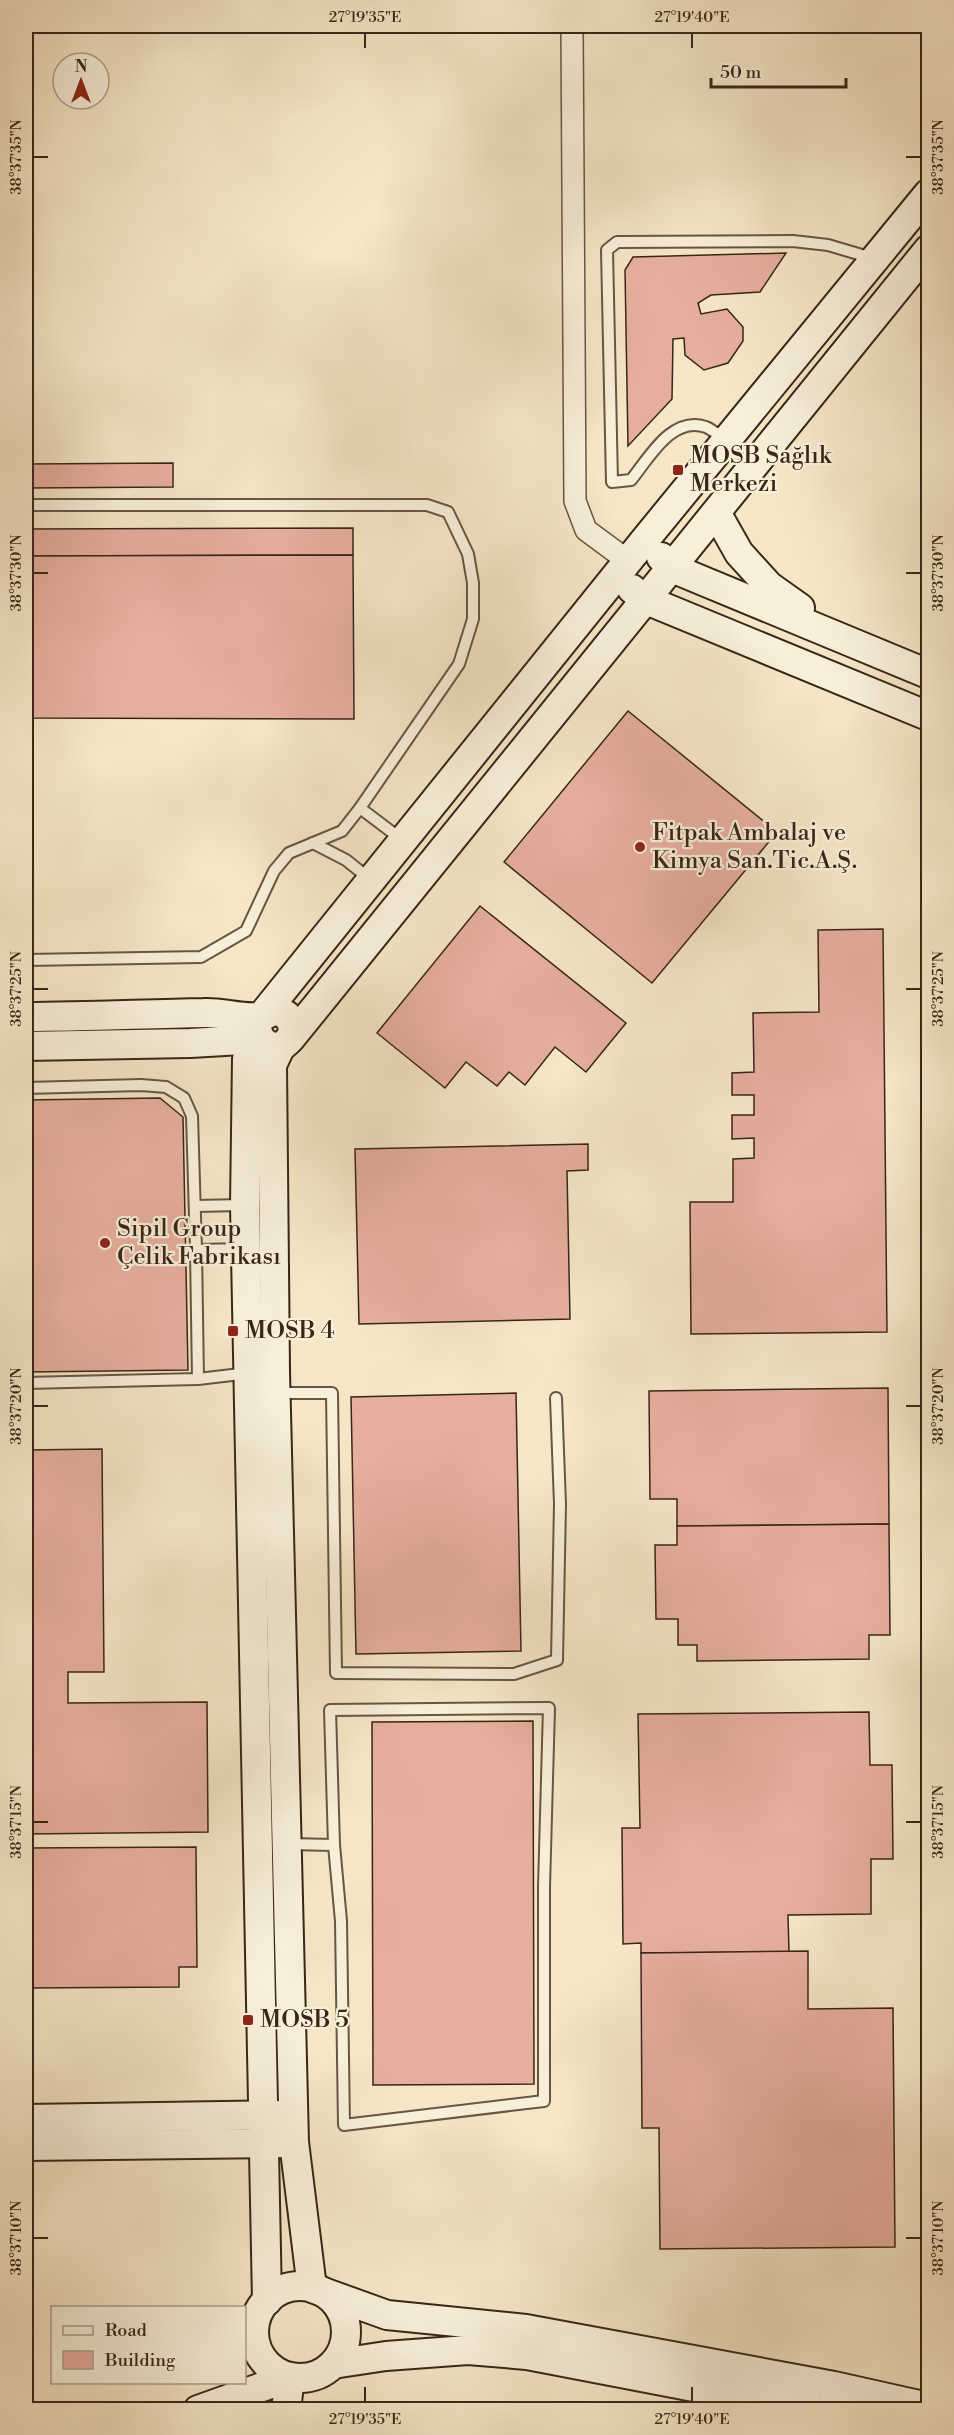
<svg xmlns="http://www.w3.org/2000/svg" width="954" height="2435" viewBox="0 0 954 2435" font-family="'Libre Bodoni',serif">
<rect width="100%" height="100%" fill="#f5e6c6"/>
<filter id="stains"><feTurbulence type="fractalNoise" baseFrequency=".00333" numOctaves="4"/><feColorMatrix values="0 0 0 0 .2 0 0 0 0 .09 0 0 0 0 .02 0 0 0 .5 -.17"/></filter>
<radialGradient id="worn" r=".72"><stop offset=".6" stop-color="#630" stop-opacity="0"/><stop offset="1" stop-color="#630" stop-opacity=".3"/></radialGradient>
<g fill="#e6ae9e" stroke="#382617" stroke-width="1.5">
<path d="M786,253L760,292L711,295L698,303L701,314L727,309L743,327V341L728,363L704,370L685,355L684,338L673,339L672,399L628,446L625,270L633,257Z"/>
<path d="M173,463V487L26,488V464Z"/>
<path d="M353,528V555L26,556V529Z"/>
<path d="M353,555L354,719L26,718V556Z"/>
<path d="M628,711L777,832L652,983L504,862Z"/>
<path d="M480,906L626,1023L586,1072L555,1047L525,1085L509,1072L497,1086L466,1062L445,1088L377,1033Z"/>
<path d="M883,929L887,1332L691,1334L690,1202H733V1159L754,1158V1138L732,1139V1115H754V1095H732V1073L754,1072L753,1013L819,1012L818,930Z"/>
<path d="M160,1098L183,1117L188,1370L26,1372V1100Z"/>
<path d="M588,1144V1170L567,1171L570,1319L359,1324L355,1149Z"/>
<path d="M888,1388L889,1524L677,1526V1499H650L649,1391Z"/>
<path d="M516,1393L521,1651L356,1654L351,1397Z"/>
<path d="M102,1449L104,1672H68V1703L207,1702L208,1832L26,1834V1450Z"/>
<path d="M889,1524L890,1635H869V1659L697,1661V1645H678V1619H656L655,1545H677V1526Z"/>
<path d="M869,1712L870,1765H892L893,1859H871V1914L788,1915L789,1952L641,1953V1943L623,1944L622,1828H640L638,1714Z"/>
<path d="M533,1721L534,2084L373,2085L372,1722Z"/>
<path d="M196,1847L197,1967H179V1987L26,1988V1848Z"/>
<path d="M808,1951V2009L893,2008L895,2247L660,2249L659,2128H642L641,1953Z"/>
</g>
<g fill="none" stroke-linecap="round" stroke-linejoin="round">
<defs>
<g id="lane">
<path d="M726,440C719,436 713,430 706,427C672,415 649,458 631,480L612,482L607,250L617,242L793,241L828,245L872,258"/>
<path d="M26,505H427L448,512L468,554L473,583V619L459,664L360,808L342,831L289,853L274,871L246,931L201,957L26,960"/>
<path d="M360,808L401,839"/>
<path d="M313,843L346,860L371,880"/>
<path d="M26,1088L141,1085L166,1087L184,1098L192,1116L196,1250"/>
<path d="M195,1206L243,1205"/>
<path d="M198,1379L249,1373"/>
<path d="M26,1383L198,1379L196,1250L245,1249"/>
<path d="M277,1393H332L336,1673L514,1674L557,1660L560,1504L556,1398"/>
<path d="M288,1844L334,1845L330,1710L549,1708L544,1887V2101L344,2125L341,1921L334,1845"/>
</g>
<g id="street">
<path d="M572,26L575,501L586,530L628,561"/>
<path d="M830,2410L834,2386"/>
</g>
<g id="secondary">
<path d="M717,514L739,553L769,586L800,608"/>
<path d="M661,557L672,568L928,674"/>
<path d="M632,589L644,599L928,716"/>
<path d="M26,1017C85,1017 145,1014 204,1013C222,1012 241,1019 259,1017C267,1016 271,1009 280,1012C291,1015 296,1028 290,1038C277,1059 247,1038 261,1017L644,541L928,194"/>
<path d="M260,1039L247,1059L245,1205L267,2301"/>
<path d="M290,1039L928,250"/>
<path d="M26,1046L190,1043L260,1039"/>
<path d="M281,1046L272,1065L275,1371L294,2142L312,2288L387,2315L526,2329L834,2386L928,2407"/>
<path d="M26,2119L281,2115"/>
<path d="M26,2146L281,2143"/>
<circle cx="300" cy="2332" r="46"/>
<path d="M333,2364L386,2356L468,2350L527,2355L814,2410"/>
<path d="M198,2410L290,2377L286,2410"/>
</g>
</defs>
<use href="#lane" stroke="#675643" stroke-width="14"/>
<use href="#street" stroke="#675643" stroke-width="24"/>
<use href="#secondary" stroke="#382617" stroke-width="32"/>
<use href="#lane" stroke="#f8efda" stroke-width="10"/>
<use href="#street" stroke="#f8efda" stroke-width="21"/>
<use href="#secondary" stroke="#f8efda" stroke-width="28"/>
</g>
<path fill="none" stroke="#382617" stroke-width="2" d="M365,33V48M692,33V48M33,157H48M906,157H921M33,573H48M906,573H921M33,989H48M906,989H921M33,1406H48M906,1406H921M33,1822H48M906,1822H921M33,2238H48M906,2238H921M365,2387V2402M692,2387V2402"/>
<g fill="#8f2418" stroke="#f8efda" stroke-width="2">
<rect x="672" y="464" width="12" height="12" rx="3"/>
<circle cx="640" cy="847" r="6"/>
<circle cx="105" cy="1243" r="6"/>
<rect x="227" y="1325" width="12" height="12" rx="3"/>
<rect x="242" y="2014" width="12" height="12" rx="3"/>
</g>
<g text-anchor="middle" dominant-baseline="central" stroke-width="4.5" stroke-linejoin="round" paint-order="stroke">
<g font-size="24" fill="#382617" stroke="#f8efda" text-anchor="start">
<text x="690" y="456">MOSB Sağlık<tspan x="690" dy="28">Merkezi</tspan></text>
<text x="652" y="833">Fitpak Ambalaj ve<tspan x="652" dy="28">Kimya San.Tic.A.Ş.</tspan></text>
<text x="117" y="1229">Sipil Group<tspan x="117" dy="28">Çelik Fabrikası</tspan></text>
<text x="245" y="1331">MOSB 4</text>
<text x="260" y="2020">MOSB 5</text>
</g>
</g>
<rect width="954" height="2435" fill="none" stroke="#f5e6c6" stroke-width="66"/>
<rect x="51" y="2306" width="195" height="78" fill="#f8efda" stroke="#ab9f8c" stroke-width="1.5"/>
<rect x="63" y="2326" width="30" height="9" fill="#f8efda" stroke="#ab9f8c" stroke-width="1.5"/>
<text x="105" y="2336" font-size="18" fill="#382617">Road</text>
<rect x="63" y="2351" width="30" height="18" fill="#e6ae9e" stroke="#ab9f8c" stroke-width="1.5"/>
<text x="105" y="2366" font-size="18" fill="#382617">Building</text>
<g transform="translate(81 81)"><circle r="28" fill="#f8efda" stroke="#ab9f8c" stroke-width="1.5"/>
<path d="M0-4.5L10 22L0 15L-10 22Z" fill="#8f2418"/>
<text y="-9" font-size="16" font-weight="bold" text-anchor="middle" fill="#382617">N</text>
</g>
<path d="M711 78v9h135v-9" fill="none" stroke="#382617" stroke-width="3"/>
<text x="720" y="78" font-size="18" fill="#382617" stroke="#f8efda" stroke-width="4.5" paint-order="stroke">50 m</text>
<rect x="33" y="33" width="888" height="2369" fill="none" stroke="#382617" stroke-width="2"/>
<g font-size="15" text-anchor="middle" fill="#382617">
<text x="365" y="22">27°19'35"E</text>
<text x="692" y="22">27°19'40"E</text>
<text transform="translate(16 157) rotate(-90)" y="5">38°37'35"N</text>
<text transform="translate(938 157) rotate(-90)" y="5">38°37'35"N</text>
<text transform="translate(16 573) rotate(-90)" y="5">38°37'30"N</text>
<text transform="translate(938 573) rotate(-90)" y="5">38°37'30"N</text>
<text transform="translate(16 989) rotate(-90)" y="5">38°37'25"N</text>
<text transform="translate(938 989) rotate(-90)" y="5">38°37'25"N</text>
<text transform="translate(16 1406) rotate(-90)" y="5">38°37'20"N</text>
<text transform="translate(938 1406) rotate(-90)" y="5">38°37'20"N</text>
<text transform="translate(16 1822) rotate(-90)" y="5">38°37'15"N</text>
<text transform="translate(938 1822) rotate(-90)" y="5">38°37'15"N</text>
<text transform="translate(16 2238) rotate(-90)" y="5">38°37'10"N</text>
<text transform="translate(938 2238) rotate(-90)" y="5">38°37'10"N</text>
<text x="365" y="2424">27°19'35"E</text>
<text x="692" y="2424">27°19'40"E</text>
</g>
<rect width="100%" height="100%" filter="url(#stains)"/>
<rect width="100%" height="100%" fill="url(#worn)"/>
</svg>
